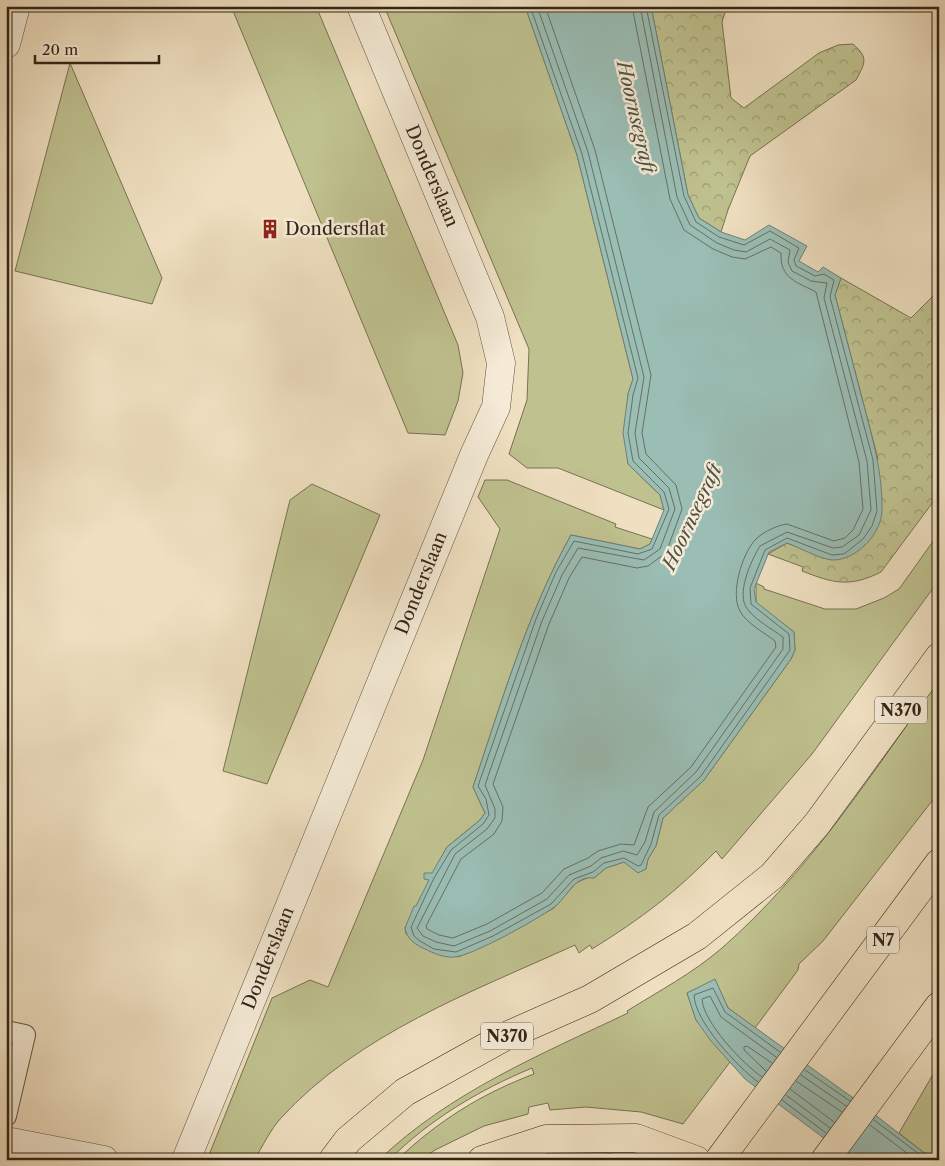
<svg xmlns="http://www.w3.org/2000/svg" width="945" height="1166" viewBox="0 0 945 1166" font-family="'Libre Caslon Text',serif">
<defs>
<pattern id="forest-crowns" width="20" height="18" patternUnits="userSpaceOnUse" patternTransform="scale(1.25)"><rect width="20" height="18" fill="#bfc18f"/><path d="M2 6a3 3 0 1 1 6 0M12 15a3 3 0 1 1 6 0" fill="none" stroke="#9c9d74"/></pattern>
</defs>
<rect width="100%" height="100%" fill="#efe0c1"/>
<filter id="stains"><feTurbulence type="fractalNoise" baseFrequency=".004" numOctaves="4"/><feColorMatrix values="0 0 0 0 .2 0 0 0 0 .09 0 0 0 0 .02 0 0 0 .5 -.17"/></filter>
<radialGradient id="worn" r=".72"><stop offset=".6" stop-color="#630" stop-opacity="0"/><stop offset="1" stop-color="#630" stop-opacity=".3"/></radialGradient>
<g fill="#bfc18f" stroke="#787252">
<path d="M231,6H316L458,345L463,373L458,401L445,435L408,433Z"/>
<path d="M384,6H525L577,155L633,379L628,394V464L660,495L664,510L558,468H527L509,454L527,400L529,349Z"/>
<path d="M70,63L162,278L152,304L15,271Z"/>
<path d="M485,480H507L616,524L615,527L652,539L650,544L640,549L571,535C527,614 502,701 473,787L485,813L480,820L447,847L405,928L406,934L458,957L495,941L554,908L576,883L589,877L594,878L606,868L624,862L638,872L646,869L648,859L656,846L663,818L704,780L791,659L795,650L794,632L756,603V583L764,587V589L825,609H856L884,598L899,589L939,533V580L812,754L722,859L716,851C675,893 642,918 592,949L590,945L579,953L575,945C472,992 359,1033 281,1118C270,1130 263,1146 254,1160H207L272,998L310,980L328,987L423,760L500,529L478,497Z"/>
<path d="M312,484L380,515L267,784L223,771L290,500Z"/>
<path d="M939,680V792L823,941L799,964L798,970L755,1028L728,1008L715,980L687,993L696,1020L730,1062L683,1124L641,1112L586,1107L550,1110L548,1103L529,1107L528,1114L484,1126L435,1150L421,1160H397C438,1121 481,1094 534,1074L532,1068C479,1090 429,1120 389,1160H379C450,1092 540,1055 628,1013L627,1011C659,991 693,973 722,948C809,872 872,773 939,680Z"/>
<path d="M939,1064V1160H933L899,1133Z"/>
<path d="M583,1149L646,1160H521L543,1153Z"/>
</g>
<g fill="url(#forest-crowns)" stroke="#787252">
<path d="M651,6H727L722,22L731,98L744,108L819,53L838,45L853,44C869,58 865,63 856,80L750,156L728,210L721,232L699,218L688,195Z"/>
<path d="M841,278L911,318L939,290V494L881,572C849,588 833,583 802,571L803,567L768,554L787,543L831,560L878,459L835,295Z"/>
</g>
<g fill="#9abdb4" stroke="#708075">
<path d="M525,6H651L688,195L699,218L721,232L745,240L769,225L807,246L799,261L818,272L823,267L841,278L835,295C844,331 854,366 863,402C872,437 883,473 882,510C882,533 857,560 833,560C819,559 801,548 787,543L769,552L754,589L756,602L794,632L795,650L791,659L704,780L663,818L656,846L648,859L646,869L638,873L624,862L606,868L594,878C573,875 567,899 553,908C536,920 472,956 454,957C444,958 433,953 425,949C414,944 407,939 405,928L414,906H416L429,880L424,879V873H432L447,847L480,820L485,813L473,787C502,701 527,614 571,535L640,549L650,544L664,510L660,495L628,464L623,433L628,394L633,379L577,155Z"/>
<path d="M715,979L728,1008L856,1100L933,1160H853L745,1079L711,1041L696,1020L687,993Z"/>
</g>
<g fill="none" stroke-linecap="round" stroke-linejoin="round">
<g stroke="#667065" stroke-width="1">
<path d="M530,6L582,154L638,378L633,395L628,433L633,461L664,492L669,509L652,549L638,554L574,541L556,572L536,619L478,786L486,799L489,815L483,824L451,850L434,878L411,927L414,936L420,941L434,949L456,952L493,936L551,904L574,879L593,872L604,863L624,858L638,866L641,865L651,844L659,815L701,776L790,650L789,634L751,604L750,588L765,550L787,538L832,555L844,554L863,539L872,526L877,511L873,460L830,297L834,280L824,274L815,276L796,266L794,260L799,248L770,231L744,245L719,237L696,222L684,196L646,6"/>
<path d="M537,6L588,152L644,377L635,433L639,458L669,488L675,509L660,549L644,560L578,548L562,575L542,621L485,785L495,809V818L487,829L455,854L417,928L423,936L436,942L454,946L490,931L547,899L569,875L591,866L601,858L623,851L637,855L645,842L654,812L696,772L783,649V637C772,629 757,621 748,610C735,595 751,561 760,546L787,532L833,548L842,547L859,535L871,510L867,461L824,298L827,283L811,281L792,271L788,262L790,250L770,239L746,252L734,250L717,243L690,225L677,197L640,6"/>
<path d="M545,6L595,150L651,375L642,433L646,454L676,485L682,509L666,553L648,566L637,568L582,557L569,578L549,624L493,784L503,807L502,821L494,834L461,859L426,926L427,929L439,935L453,938L487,924L542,893L564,869L588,858L598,851L621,844L634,845L648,807L691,767L776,647L775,641C765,633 746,623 740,611C730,594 742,553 756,539C763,532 778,525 787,524L834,541L845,538L853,530L863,509L859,462L816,292C797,282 780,279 781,253L771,247L745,259L732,257L713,249L684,230L670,199L632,6"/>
<path d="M805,1070L850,1101"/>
<path d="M766,1071L744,1050V1047L747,1046L772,1063"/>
<path d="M801,1075L846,1106"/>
<path d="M762,1077C743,1064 703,1022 702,999L710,996L721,1017L776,1057"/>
<path d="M796,1081L842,1112"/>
<path d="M758,1082C737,1066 695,1022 694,995L713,988L725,1012L780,1052"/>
<path d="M790,1089L834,1122"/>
<path d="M786,1095L830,1128"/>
<path d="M782,1100L826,1133"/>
<path d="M874,1120L927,1160"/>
<path d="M870,1125L916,1160"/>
</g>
<defs>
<path id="lane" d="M6,1031L25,1035L6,1116"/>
<g id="street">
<path d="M6,44L16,6"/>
<path d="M6,1141L104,1160"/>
<path d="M186,1160L474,455L496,407L501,363L490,317L361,6"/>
</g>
<g id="highway">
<path d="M333,1160L348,1140L405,1092L504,1037L590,999L697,936L772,876L817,824L939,657"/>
<path d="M482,1160L546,1139L636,1138L696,1160"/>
<path d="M719,1160L939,863"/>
<path d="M825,1160L939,1006"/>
</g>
</defs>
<use href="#lane" stroke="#605341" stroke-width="22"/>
<use href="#street" stroke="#605341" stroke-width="29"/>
<use href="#highway" stroke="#312416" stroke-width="29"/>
<use href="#lane" stroke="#f5ebd7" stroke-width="20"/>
<use href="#street" stroke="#f5ebd7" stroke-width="28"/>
<use href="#highway" stroke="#efe0c1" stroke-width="28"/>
</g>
<defs>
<symbol id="building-bare" viewBox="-9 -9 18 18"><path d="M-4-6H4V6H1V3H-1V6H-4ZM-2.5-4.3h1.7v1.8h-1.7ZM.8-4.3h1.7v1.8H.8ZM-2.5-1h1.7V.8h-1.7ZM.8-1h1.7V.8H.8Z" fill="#8f2418" stroke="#f5ebd7" stroke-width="2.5" paint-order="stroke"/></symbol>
</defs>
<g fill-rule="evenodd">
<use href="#building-bare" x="256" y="215" width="28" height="28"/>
</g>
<g text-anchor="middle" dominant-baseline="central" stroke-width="5" stroke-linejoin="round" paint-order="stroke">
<g fill="#f5ebd7" stroke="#6c6050" stroke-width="1">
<rect x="875" y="696.5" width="52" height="27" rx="4"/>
<rect x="867" y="926.5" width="32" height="27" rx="4"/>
<rect x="481" y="1022.5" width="52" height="27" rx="4"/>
</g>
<g font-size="16" font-weight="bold" fill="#312416">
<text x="901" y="710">N370</text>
<text x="883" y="940">N7</text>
<text x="507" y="1036">N370</text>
</g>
<g font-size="18" fill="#312416" stroke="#f5ebd7">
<text transform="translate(432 176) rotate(67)">Donderslaan</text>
<text transform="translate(421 583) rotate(-68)">Donderslaan</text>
<text transform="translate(268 958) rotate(-68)">Donderslaan</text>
</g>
<g font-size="18" fill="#312416" stroke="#f5ebd7" text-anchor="start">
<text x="285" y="229">Dondersflat</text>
</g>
<g font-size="19" font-style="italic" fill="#505245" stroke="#f5ebd7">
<text transform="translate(636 117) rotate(77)">Hoornsegraft</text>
<text transform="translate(692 517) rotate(-65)">Hoornsegraft</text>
</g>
</g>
<rect width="945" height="1166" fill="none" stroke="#efe0c1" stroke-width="25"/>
<rect x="8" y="8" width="930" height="1151" fill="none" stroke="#312416" stroke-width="2.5"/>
<rect x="12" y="12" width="920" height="1141" fill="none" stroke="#312416"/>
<path d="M35 55v8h124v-8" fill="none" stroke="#312416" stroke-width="2.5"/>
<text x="42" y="55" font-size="15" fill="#312416" stroke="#f5ebd7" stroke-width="4" paint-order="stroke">20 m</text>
<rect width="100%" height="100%" filter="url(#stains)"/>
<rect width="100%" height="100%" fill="url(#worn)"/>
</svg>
